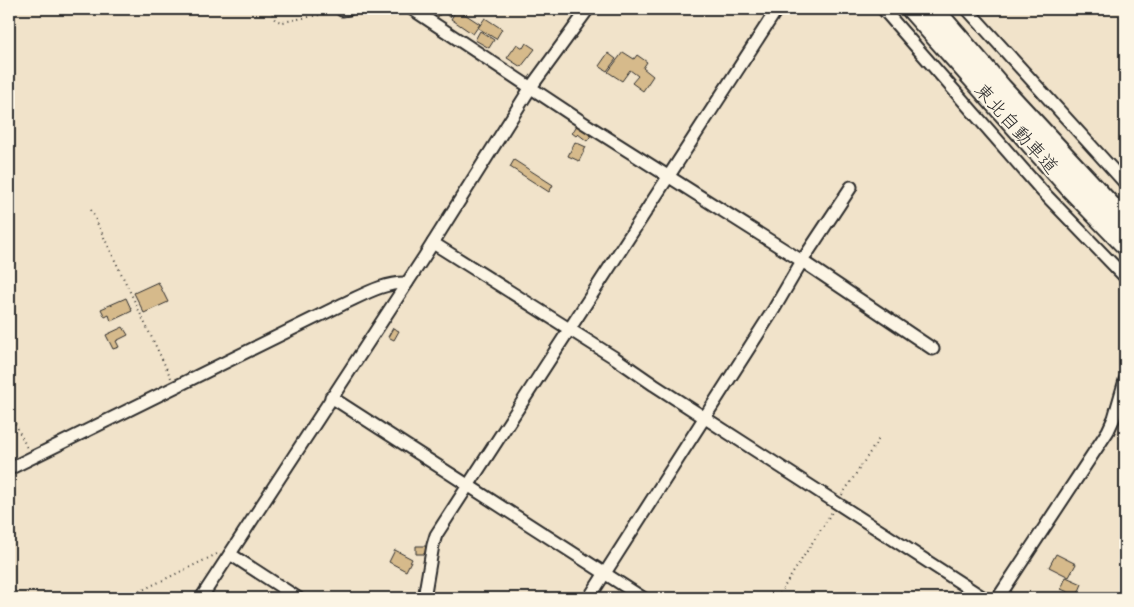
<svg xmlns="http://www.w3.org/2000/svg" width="1134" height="607" viewBox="0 0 1134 607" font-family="'Patrick Hand','Klee One',sans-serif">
<rect width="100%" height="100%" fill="#f1e3ca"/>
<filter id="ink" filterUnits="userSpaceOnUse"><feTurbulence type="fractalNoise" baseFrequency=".02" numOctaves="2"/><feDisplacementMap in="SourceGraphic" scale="10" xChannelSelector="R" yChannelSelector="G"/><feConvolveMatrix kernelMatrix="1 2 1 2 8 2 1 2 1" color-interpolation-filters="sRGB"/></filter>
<g filter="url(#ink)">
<g fill="#d6ba8b" stroke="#2b2b2b">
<path d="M425,9H449L453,12L450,17L442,11L438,17Z"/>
<path d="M457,9L480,24L473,34L451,19Z"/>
<path d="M485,18L502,29L496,39L478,28Z"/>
<path d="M480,31L494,40L489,48L475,40Z"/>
<path d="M526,43L535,49L521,67L507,58L517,44L523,48Z"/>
<path d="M623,52L634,59L637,55L647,62L643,68L653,76L643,91L632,83L638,76L630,70L622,81L608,72Z"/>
<path d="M608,53L616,59L607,71L599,66Z"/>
<path d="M578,124L592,134L587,141L578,134L576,136L572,133Z"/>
<path d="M575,142L586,147L579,161L568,156Z"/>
<path d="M514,160L553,185L549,192L510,167Z"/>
<path d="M158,282L168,302L144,313L134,293Z"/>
<path d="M126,298L132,311L111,321L109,315L105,317L101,309Z"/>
<path d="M123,327L128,335L116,341L119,347L113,349L106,335Z"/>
<path d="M393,328L399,331L394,340L388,337Z"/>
<path d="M416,546H426L425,554H416Z"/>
<path d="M395,550L412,559L406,571L389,562Z"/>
<path d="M1056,554L1076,564L1069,577L1049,567Z"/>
<path d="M1066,577L1082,584L1077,596L1061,589Z"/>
</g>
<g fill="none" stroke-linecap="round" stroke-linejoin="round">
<defs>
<g id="minor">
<path d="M412,9L584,123L802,261L933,349"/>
<path d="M883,9L1042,191L1125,277"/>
<path d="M967,9L1125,183"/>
<path d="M342,10L349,9"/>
<path d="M433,243L615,358L654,385L984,598"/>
<path d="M331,397L643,598"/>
<path d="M9,469L343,304C363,295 384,282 407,283"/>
<path d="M230,554L298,598"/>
<path d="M201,598L424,257L531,87L588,9"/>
<path d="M424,598L433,545L436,535L777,9"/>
<path d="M589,598L774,309L802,261L851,187"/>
<path d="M998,598L1108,431L1114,418L1125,380"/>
</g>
<g id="motorway">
<path d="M912,9L1070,187L1125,244"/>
<path d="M933,9L1002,89L1125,222"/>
</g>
</defs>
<use href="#minor" stroke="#2b2b2b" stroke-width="15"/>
<use href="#motorway" stroke="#2b2b2b" stroke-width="24"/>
<g stroke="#2b2b2b" stroke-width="2" stroke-dasharray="1 4" stroke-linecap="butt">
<path d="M273,9C271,17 274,21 283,22L334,12"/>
<path d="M91,210L171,378"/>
<path d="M9,410L27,448"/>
<path d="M842,495L880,437"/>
<path d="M126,598L217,554"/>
<path d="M777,598L832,512"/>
</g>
<use href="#minor" stroke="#fcf5e5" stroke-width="11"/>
<use href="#motorway" stroke="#fcf5e5" stroke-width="20"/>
</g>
</g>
<g text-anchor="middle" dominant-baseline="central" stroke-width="4" stroke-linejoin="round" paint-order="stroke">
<g font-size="19" fill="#2b2b2b" stroke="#fcf5e5">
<text transform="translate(1017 128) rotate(48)">東北自動車道</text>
</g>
</g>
<rect width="1134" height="607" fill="none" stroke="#fcf5e5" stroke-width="30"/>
<rect x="15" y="15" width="1104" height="577" fill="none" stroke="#2b2b2b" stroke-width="2" filter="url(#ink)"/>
</svg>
